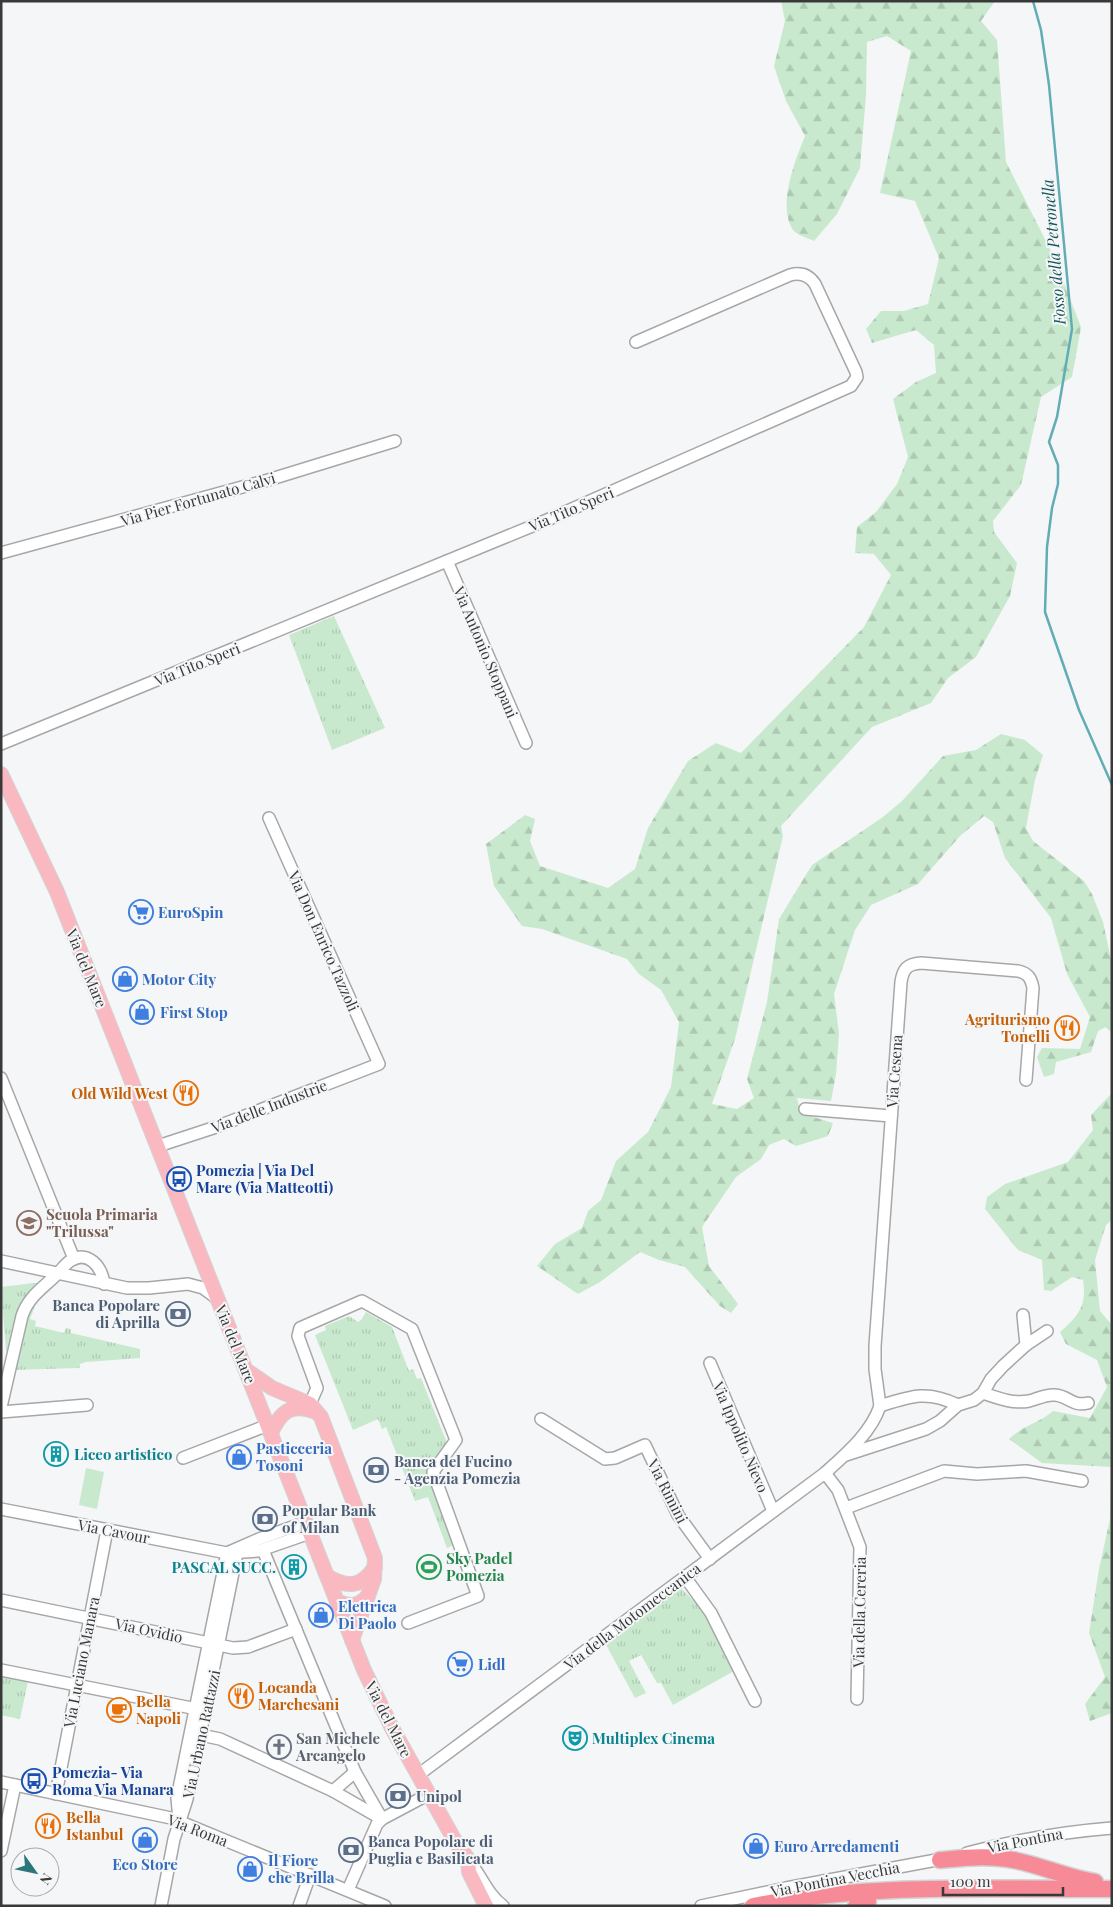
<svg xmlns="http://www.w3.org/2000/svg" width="1113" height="1907" viewBox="0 0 1113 1907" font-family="'Playfair Display',serif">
<defs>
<pattern id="grass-tufts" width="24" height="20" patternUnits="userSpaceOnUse" patternTransform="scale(1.25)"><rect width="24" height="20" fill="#c9e9ce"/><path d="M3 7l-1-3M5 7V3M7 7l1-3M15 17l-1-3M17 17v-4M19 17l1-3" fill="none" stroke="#adc9b2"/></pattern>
<pattern id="forest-firs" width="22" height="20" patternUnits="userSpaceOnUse" patternTransform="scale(1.25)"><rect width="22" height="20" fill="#c9e9ce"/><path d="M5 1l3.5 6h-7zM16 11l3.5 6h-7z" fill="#adc9b2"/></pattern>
</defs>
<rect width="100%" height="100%" fill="#f5f6f7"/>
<g fill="url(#grass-tufts)">
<path d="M334,616L385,728L332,750L289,635Z"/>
<path d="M34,1283H38L20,1306L10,1351H6L1,1287Z"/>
<path d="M37,1301L30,1319L36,1321L35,1326L64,1333L66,1328L71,1329V1333L140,1349V1358L86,1362L80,1364V1368H79L13,1370L25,1316Z"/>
<path d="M366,1312L392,1327L409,1371L413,1369L417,1379L421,1378L447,1443C445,1454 436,1462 426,1467L456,1544L447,1548L428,1497L415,1501L386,1427L382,1429L378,1419L353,1430L315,1335L326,1330L325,1326L349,1316L358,1322L361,1320Z"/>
<path d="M681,1588L701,1608L734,1671L673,1705L661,1683H657L641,1655L629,1661L646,1693L635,1698L605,1643Z"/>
<path d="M1,1675L28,1681L20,1719L1,1715Z"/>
</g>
<g fill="url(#forest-firs)">
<path d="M781,1H995L981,21L997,40L1006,162L1053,255L1081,327L1072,377L1041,397L1021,485L993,521L994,532L1017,563L1010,596L976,657L948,678L931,703L872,727L781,826L783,836L735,1039L712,1104L737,1109L754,1098L747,1079L767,1002L779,919L812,865L883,817L902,801L943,756L976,750L1001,734L1025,740L1043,755L1035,780L1026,828L1033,841L1084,881L1092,894L1103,922L1112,964V1033L1106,1027L1098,1031L1091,1052L1056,1062L1054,1074L1044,1077L1037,1057L1042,1048L1080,1049L1090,1017L1067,974L1051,918L1005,858L993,822L984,816L960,836L918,884L871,905L855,930L834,994L839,1034L836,1074L831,1101L797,1098L801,1113L833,1123L828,1136L796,1146L784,1139L769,1145L761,1159L736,1177L702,1227L709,1266L738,1304L731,1313L720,1306L685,1267L659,1260L640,1252L600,1282L578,1294L537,1266L555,1244L582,1228L588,1211L601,1200L616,1161L648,1132L671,1087L679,1022L661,990L639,974L627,959L542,929L522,926L494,886L486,844L525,815L535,819L530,841L540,866L608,888L635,869L648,828L688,761L716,743L741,753L864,627L891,575L874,554L855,553L857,527L876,512L897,484L908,457L893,399L916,382L936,373L934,345L916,330L872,343L866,329L881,311H904L928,304L939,258L915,201L880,193L911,51L887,36L867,42L866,95L860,168L837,214L814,241C808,238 797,235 793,230C777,206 795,161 805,136L786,101L774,66L785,21Z"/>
<path d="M1112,1093V1220L1106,1225L1095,1260L1100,1311L1112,1325V1713L1090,1721L1085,1704L1105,1677L1089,1633L1099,1569L1110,1519L1111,1467L1042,1463L1009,1439C1022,1426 1039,1423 1053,1411L1090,1418L1107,1387L1097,1360L1066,1344L1060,1332C1079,1315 1087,1306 1083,1280L1072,1277L1051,1291L1044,1290L1042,1260L1018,1250L985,1209L987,1197L1005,1184L1068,1162L1093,1130L1091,1115Z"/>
</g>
<path fill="#c9e9ce" d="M86,1468L104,1472L97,1509L79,1505Z"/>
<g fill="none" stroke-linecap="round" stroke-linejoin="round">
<path stroke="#62adb5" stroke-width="2.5" d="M1033,1L1041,30L1049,85L1072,329L1057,417L1049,442L1058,465V484L1052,508L1047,547L1045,612L1079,710L1112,785"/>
<defs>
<g id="minor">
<path d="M1,553L268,480L395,441"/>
<path d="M447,561L526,743"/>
<path d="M1,744L547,520L851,386L857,377L856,372L815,284C809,275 801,272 790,275L636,342"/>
<path d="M1,1078L74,1259"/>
<path d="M805,1109L891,1116"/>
<path d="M158,1146L216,1127L379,1064L269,818"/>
<path d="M1,1261L127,1288H149L188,1284L203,1288L218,1299"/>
<path d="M1023,1315L1026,1345"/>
<path d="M710,1363L773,1511"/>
<path d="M983,1393C998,1398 1012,1404 1029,1401C1037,1399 1046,1394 1055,1395C1069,1396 1072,1407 1088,1403"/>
<path d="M310,1404L317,1388L298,1336L300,1328L362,1301L412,1329L456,1440L433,1472L478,1596L408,1623"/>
<path d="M880,1406L875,1369V1346L901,982C903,969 907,964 921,963L1018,971C1028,973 1031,978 1033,988L1026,1080"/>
<path d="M880,1406C911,1396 927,1390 958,1405"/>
<path d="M1,1407L22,1316C28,1297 43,1288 56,1275C61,1271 64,1265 70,1261C88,1249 102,1267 104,1284"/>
<path d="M1,1412L87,1405"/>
<path d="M541,1419L605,1459L615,1458L645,1445L678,1515L710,1559"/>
<path d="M846,1455L926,1429L940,1421L958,1405L974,1400L983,1393L991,1379L1003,1366L1026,1345L1047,1331"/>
<path d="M183,1458L268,1425"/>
<path d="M825,1473L838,1490L860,1547L857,1699"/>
<path d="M846,1508L944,1471L977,1474L1026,1471L1082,1481"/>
<path d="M1,1509L227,1553L258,1551L310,1533"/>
<path d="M263,1550L355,1772L382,1819"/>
<path d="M685,1577L711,1613L755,1701"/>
<path d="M1,1600L233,1648L248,1647L296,1629"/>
<path d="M1,1670L202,1710"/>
<path d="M201,1735L220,1739L333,1791L380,1818"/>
<path d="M418,1775L825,1473C846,1454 871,1433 880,1406"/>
<path d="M1,1782L171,1818L385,1906"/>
<path d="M333,1791L355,1772"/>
<path d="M56,1794L107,1530"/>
<path d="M179,1820L177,1798L227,1553L259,1539L306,1522"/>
<path d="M1,1851L15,1785"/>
<path d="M967,1853C1015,1840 1062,1832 1112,1828"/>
<path d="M469,1861C481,1875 487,1894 503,1906"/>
<path d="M348,1890L377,1824L382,1819L429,1794"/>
<path d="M161,1906L174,1839L187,1799L237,1553"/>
<path d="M299,1906L310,1875"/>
<path d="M701,1906L786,1888L947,1858"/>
</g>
<g id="major">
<path d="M1,774L57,892L364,1670L392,1728L455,1841L468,1859L469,1872L486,1906"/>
<path d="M246,1370L272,1388L310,1404L321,1417L375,1558L374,1579L352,1640"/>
<path d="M271,1433C280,1413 290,1403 313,1411"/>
<path d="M327,1576C347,1588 361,1588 375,1567"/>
<path d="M337,1601C350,1607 358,1607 368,1596"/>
</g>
<g id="highway">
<path d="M940,1860C964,1858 989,1855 1013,1860C1041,1865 1067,1878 1095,1882"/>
<path d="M753,1906C871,1883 992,1889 1112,1889"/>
<path d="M856,1906L868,1901"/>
</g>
</defs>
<use href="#minor" stroke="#a7a7a9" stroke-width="14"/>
<use href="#major" stroke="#d3d3d3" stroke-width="16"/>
<use href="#highway" stroke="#d3d3d3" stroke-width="19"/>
<use href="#minor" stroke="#fff" stroke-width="11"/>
<use href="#major" stroke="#fab9c1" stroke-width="14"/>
<use href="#highway" stroke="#f68b97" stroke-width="16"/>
</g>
<defs>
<symbol id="supermarket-ring" viewBox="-11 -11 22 22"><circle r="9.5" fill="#f5f6f7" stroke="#3f7fe0" stroke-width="1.5"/><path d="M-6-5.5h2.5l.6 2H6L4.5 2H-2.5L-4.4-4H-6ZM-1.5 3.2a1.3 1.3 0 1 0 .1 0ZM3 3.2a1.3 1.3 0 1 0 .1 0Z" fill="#3f7fe0"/></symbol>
<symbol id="shop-ring" viewBox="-11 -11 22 22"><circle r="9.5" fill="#f5f6f7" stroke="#3f7fe0" stroke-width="1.5"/><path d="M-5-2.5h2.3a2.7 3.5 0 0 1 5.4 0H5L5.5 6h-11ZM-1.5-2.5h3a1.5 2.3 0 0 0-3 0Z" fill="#3f7fe0"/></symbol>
<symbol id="restaurant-ring" viewBox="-11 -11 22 22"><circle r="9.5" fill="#f5f6f7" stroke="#e8710a" stroke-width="1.5"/><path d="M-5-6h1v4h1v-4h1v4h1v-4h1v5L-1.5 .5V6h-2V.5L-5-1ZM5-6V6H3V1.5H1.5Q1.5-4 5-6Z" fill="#e8710a"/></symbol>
<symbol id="bus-ring" viewBox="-11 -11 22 22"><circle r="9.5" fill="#f5f6f7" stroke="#1a4fb4" stroke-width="1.5"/><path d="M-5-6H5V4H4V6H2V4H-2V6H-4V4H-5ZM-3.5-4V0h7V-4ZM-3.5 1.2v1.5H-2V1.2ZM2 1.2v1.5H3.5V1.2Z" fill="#1a4fb4"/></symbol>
<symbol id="school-ring" viewBox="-11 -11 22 22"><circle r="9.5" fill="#f5f6f7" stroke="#8d6e63" stroke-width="1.5"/><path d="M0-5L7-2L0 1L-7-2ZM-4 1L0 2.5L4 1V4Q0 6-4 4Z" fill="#8d6e63"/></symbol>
<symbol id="bank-ring" viewBox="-11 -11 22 22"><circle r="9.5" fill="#f5f6f7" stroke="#5c6f8a" stroke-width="1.5"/><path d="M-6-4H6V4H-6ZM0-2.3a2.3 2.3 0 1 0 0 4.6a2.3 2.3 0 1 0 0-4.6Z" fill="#5c6f8a"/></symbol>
<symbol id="building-ring" viewBox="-11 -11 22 22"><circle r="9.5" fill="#f5f6f7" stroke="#0f9aa8" stroke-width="1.5"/><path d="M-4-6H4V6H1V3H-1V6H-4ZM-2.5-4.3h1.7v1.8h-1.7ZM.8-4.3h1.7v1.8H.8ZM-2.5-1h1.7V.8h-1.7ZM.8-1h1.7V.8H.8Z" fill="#0f9aa8"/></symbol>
<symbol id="stadium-ring" viewBox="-11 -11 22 22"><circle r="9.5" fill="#f5f6f7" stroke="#2e9e5b" stroke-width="1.5"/><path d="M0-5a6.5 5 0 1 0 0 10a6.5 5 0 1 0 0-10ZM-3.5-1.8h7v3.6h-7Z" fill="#2e9e5b"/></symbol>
<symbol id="cafe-ring" viewBox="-11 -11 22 22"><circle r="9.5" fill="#f5f6f7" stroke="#e8710a" stroke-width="1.5"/><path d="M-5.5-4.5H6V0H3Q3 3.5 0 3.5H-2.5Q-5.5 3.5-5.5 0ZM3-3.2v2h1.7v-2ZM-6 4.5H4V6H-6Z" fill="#e8710a"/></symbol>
<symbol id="theatre-ring" viewBox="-11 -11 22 22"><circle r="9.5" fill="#f5f6f7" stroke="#0f9aa8" stroke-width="1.5"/><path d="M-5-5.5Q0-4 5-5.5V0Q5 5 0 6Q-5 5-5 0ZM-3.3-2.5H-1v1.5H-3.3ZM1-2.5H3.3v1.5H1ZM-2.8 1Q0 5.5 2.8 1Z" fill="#0f9aa8"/></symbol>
<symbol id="church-ring" viewBox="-11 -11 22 22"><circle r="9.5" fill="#f5f6f7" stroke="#6b7280" stroke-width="1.5"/><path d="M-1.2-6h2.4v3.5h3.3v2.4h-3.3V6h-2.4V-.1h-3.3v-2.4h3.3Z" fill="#6b7280"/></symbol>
</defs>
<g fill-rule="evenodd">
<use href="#supermarket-ring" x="127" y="898" width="28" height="28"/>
<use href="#shop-ring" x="111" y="965" width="28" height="28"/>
<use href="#shop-ring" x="128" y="998" width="28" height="28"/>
<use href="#restaurant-ring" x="1053" y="1014" width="28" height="28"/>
<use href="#restaurant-ring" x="172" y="1079" width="28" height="28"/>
<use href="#bus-ring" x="165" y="1165" width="28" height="28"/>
<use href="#school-ring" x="15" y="1209" width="28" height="28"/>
<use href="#bank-ring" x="164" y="1300" width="28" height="28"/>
<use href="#building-ring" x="42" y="1440" width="28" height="28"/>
<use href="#shop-ring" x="225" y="1443" width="28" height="28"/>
<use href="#bank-ring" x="362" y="1456" width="28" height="28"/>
<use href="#bank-ring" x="251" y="1505" width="28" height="28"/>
<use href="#building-ring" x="280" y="1553" width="28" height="28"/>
<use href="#stadium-ring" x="415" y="1553" width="28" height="28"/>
<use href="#shop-ring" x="307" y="1601" width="28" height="28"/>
<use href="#supermarket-ring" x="446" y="1650" width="28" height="28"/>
<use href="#restaurant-ring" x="227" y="1682" width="28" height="28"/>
<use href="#cafe-ring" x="105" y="1696" width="28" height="28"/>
<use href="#theatre-ring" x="561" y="1724" width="28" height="28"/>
<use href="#church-ring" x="265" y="1733" width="28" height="28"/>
<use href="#bus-ring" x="20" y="1767" width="28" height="28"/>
<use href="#bank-ring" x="384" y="1782" width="28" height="28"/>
<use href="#restaurant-ring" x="34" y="1812" width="28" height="28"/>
<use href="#shop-ring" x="131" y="1826" width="28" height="28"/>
<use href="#shop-ring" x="742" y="1832" width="28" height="28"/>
<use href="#bank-ring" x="337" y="1836" width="28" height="28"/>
<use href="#shop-ring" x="236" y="1855" width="28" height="28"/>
</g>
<g text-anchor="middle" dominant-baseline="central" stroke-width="4" stroke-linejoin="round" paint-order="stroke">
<g font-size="15" fill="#393939" stroke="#f5f6f7">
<text transform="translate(198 499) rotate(-16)">Via Pier Fortunato Calvi</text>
<text transform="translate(571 509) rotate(-23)">Via Tito Speri</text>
<text transform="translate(486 652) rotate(67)">Via Antonio Stoppani</text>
<text transform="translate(197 664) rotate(-22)">Via Tito Speri</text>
<text transform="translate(324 941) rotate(66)">Via Don Enrico Tazzoli</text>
<text transform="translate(87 968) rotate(68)">Via del Mare</text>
<text transform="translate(894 1071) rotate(-86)">Via Cesena</text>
<text transform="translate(269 1106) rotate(-21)">Via delle Industrie</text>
<text transform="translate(236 1344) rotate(68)">Via del Mare</text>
<text transform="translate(741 1437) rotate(67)">Via Ippolito Nievo</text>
<text transform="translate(668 1491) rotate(63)">Via Rimini</text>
<text transform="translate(114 1531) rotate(11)">Via Cavour</text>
<text transform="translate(859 1612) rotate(-89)">Via della Cereria</text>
<text transform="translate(632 1616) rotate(-37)">Via della Motomeccanica</text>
<text transform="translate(149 1630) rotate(12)">Via Ovidio</text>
<text transform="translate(81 1662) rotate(-79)">Via Luciano Manara</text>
<text transform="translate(389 1719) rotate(63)">Via del Mare</text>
<text transform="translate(201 1734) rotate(-78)">Via Urbano Rattazzi</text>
<text transform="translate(198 1830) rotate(21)">Via Roma</text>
<text transform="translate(1025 1840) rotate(-11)">Via Pontina</text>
<text transform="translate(835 1879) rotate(-11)">Via Pontina Vecchia</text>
</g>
<g font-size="15" font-weight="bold" fill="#366cbe" stroke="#f5f6f7" text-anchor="start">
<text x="158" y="912">EuroSpin</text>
<text x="142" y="979">Motor City</text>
<text x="160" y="1012">First Stop</text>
<text x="256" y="1448">Pasticceria<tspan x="256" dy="17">Tosoni</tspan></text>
<text x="338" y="1606">Elettrica<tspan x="338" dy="17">Di Paolo</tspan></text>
<text x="478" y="1664">Lidl</text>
<text x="774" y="1846">Euro Arredamenti</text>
<text x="268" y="1860">Il Fiore<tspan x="268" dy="17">che Brilla</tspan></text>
<text x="145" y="1864" text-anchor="middle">Eco Store</text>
</g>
<g font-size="15" font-weight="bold" fill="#c56008" stroke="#f5f6f7" text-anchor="start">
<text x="1050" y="1019" text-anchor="end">Agriturismo<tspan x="1050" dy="17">Tonelli</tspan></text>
<text x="168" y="1093" text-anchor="end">Old Wild West</text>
<text x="258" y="1687">Locanda<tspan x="258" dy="17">Marchesani</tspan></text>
<text x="136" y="1701">Bella<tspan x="136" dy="17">Napoli</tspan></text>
<text x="66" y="1817">Bella<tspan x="66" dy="17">Istanbul</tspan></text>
</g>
<g font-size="15" font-weight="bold" fill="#164399" stroke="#f5f6f7" text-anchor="start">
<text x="196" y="1170">Pomezia | Via Del<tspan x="196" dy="17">Mare (Via Matteotti)</tspan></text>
<text x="52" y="1772">Pomezia- Via<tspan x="52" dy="17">Roma Via Manara</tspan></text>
</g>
<g font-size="15" font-weight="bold" fill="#785e54" stroke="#f5f6f7" text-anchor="start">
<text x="46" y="1214">Scuola Primaria<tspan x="46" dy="17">"Trilussa"</tspan></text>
</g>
<g font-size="15" font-weight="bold" fill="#4e5e75" stroke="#f5f6f7" text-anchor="start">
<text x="160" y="1305" text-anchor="end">Banca Popolare<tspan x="160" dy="17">di Aprilla</tspan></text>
<text x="394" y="1461">Banca del Fucino<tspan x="394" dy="17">- Agenzia Pomezia</tspan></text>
<text x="282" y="1510">Popular Bank<tspan x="282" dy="17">of Milan</tspan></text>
<text x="416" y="1796">Unipol</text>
<text x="368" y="1841">Banca Popolare di<tspan x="368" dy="17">Puglia e Basilicata</tspan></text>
</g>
<g font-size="15" font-weight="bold" fill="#0d838f" stroke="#f5f6f7" text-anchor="start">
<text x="74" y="1454">Liceo artistico</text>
<text x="276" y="1567" text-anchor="end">PASCAL SUCC.</text>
<text x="592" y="1738">Multiplex Cinema</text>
</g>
<g font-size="15" font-weight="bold" fill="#27864d" stroke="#f5f6f7" text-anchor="start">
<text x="446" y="1558">Sky Padel<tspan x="446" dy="17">Pomezia</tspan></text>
</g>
<g font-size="15" font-weight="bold" fill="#5b616d" stroke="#f5f6f7" text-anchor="start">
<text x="296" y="1738">San Michele<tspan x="296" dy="17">Arcangelo</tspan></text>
</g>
<g font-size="16" font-style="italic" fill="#13555b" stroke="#f5f6f7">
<text transform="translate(1053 252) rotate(-95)">Fosso della Petronella</text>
</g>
</g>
<rect width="1113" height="1907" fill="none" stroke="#393939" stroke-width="5"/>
<g transform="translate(35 1872) rotate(123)"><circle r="24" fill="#f5f6f7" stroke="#aaaaab"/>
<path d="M0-4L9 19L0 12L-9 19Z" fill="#2c767b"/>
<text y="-8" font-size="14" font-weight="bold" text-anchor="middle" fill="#393939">N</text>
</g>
<path d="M943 1887v8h120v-8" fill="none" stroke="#393939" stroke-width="2.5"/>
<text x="950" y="1887" font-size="15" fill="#393939" stroke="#f5f6f7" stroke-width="4" paint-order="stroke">100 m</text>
</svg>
